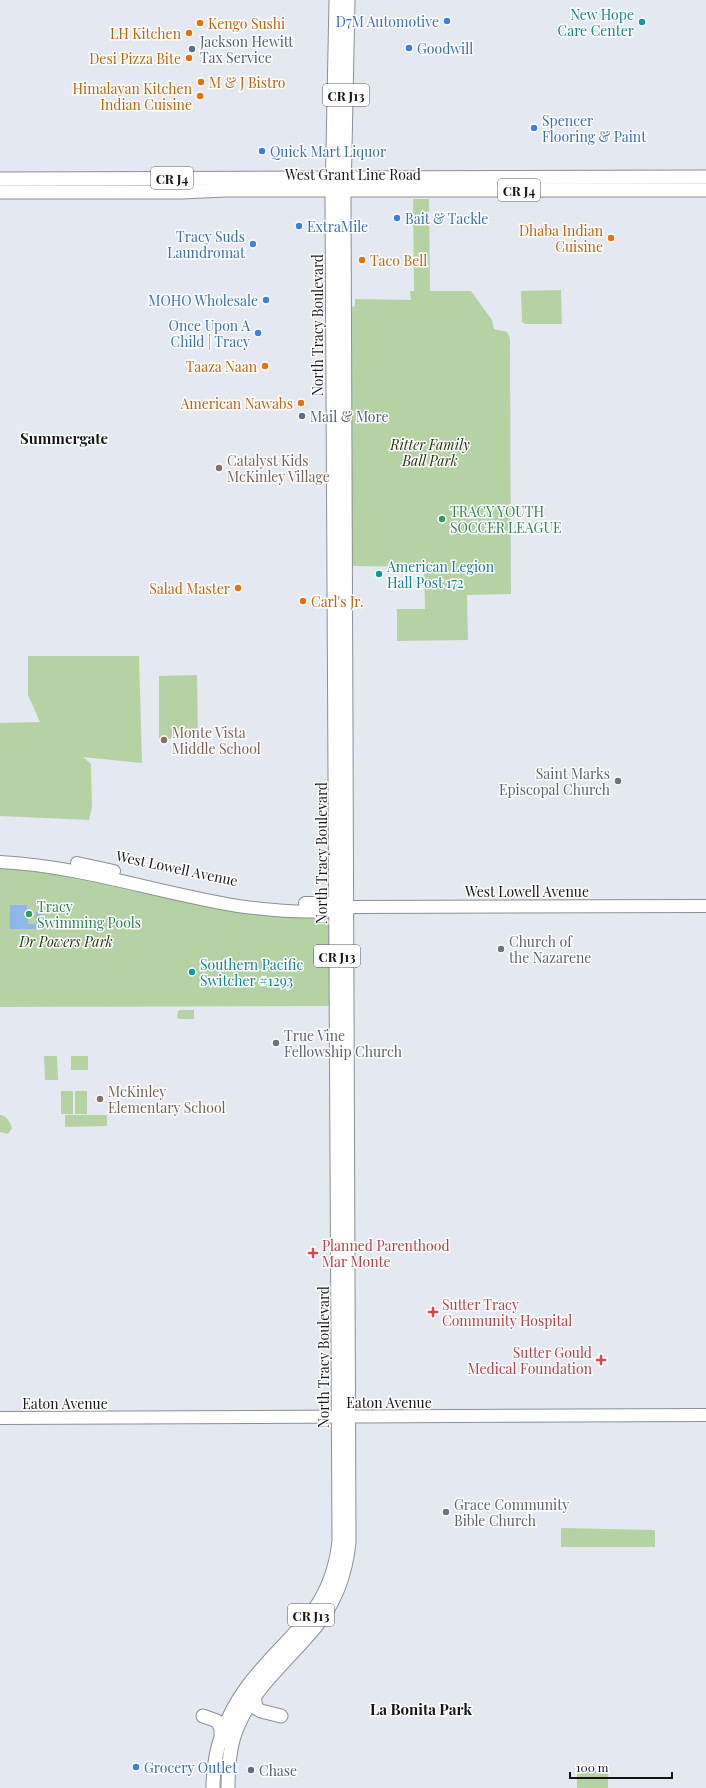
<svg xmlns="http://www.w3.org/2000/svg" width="706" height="1788" viewBox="0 0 706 1788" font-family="'Playfair Display',serif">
<rect width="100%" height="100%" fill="#e4e9f1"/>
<g fill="#b5d2a5">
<path d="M413,199H429L430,291H471L492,320L494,329L507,332L510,338L511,594L467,595L468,640L397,641V609H425L424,567L350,566L351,307L355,306V299L411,300L410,291H414Z"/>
<path d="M561,290L562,324H525L522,322L521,291Z"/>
<path d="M28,656H139L142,763L83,757L91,764L92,807L89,820L0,816V723L40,722L28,695Z"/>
<path d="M197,675L198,739H159V676Z"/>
<path d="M0,868L65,875L216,908L294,916L329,917L330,918L333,1006L0,1007Z"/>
<path d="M180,1010H194V1019H179L177,1017L178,1011Z"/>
<path d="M44,1056H57L58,1080H45Z"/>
<rect x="71" y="1056" width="17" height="14"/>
<rect x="61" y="1091" width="12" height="23"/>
<rect x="75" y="1091" width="12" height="23"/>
<path d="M0,1115C6,1115 11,1123 12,1128L8,1134L0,1132Z"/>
<path d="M65,1115H107V1126L65,1127Z"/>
<path d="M561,1528L655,1530V1547H561Z"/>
<rect x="577" y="1771" width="31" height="17"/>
</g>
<path fill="#8eb7e8" d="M10,905H27L28,924H36V912H42V929H10Z"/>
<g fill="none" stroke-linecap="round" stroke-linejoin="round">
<defs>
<g id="secondary">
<path d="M0,862C81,866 158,893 238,906C267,910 299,913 328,911C338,911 346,907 355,907L706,906"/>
<path d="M77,863L114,871"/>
<path d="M305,903H329L344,906"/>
<path d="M0,1418L706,1415"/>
</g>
<g id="primary">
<path d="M0,179L706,177"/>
<path d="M0,192H182L225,190H706"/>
<path d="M254,1696L256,1708L261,1711L281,1716"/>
<path d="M203,1716L217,1721L221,1728V1734"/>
<path d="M213,1788C213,1750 225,1717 247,1687C287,1633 331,1615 339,1541L332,200L336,0"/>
<path d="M228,1788C228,1768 229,1747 237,1728C254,1686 289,1660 317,1625C336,1601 346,1572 349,1542L344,198L348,0"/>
</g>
</defs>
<use href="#secondary" stroke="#8a8f96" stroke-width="14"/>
<use href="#primary" stroke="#8a8f96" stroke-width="15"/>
<use href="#secondary" stroke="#fff" stroke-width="12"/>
<use href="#primary" stroke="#fff" stroke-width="13"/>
</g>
<g fill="#3f7fe0" stroke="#fff" stroke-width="1.5">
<circle cx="447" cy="21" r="4"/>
<circle cx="409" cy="48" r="4"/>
<circle cx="534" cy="128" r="4"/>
<circle cx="262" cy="151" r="4"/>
<circle cx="397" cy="218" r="4"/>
<circle cx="299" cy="226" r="4"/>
<circle cx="253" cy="244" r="4"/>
<circle cx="266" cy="300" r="4"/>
<circle cx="258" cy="333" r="4"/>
<circle cx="136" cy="1767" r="4"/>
</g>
<g fill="#0f9aa8" stroke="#fff" stroke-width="1.5">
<circle cx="642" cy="22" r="4"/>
<circle cx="379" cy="574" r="4"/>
<circle cx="192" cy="972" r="4"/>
</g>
<g fill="#e8710a" stroke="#fff" stroke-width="1.5">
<circle cx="200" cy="23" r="4"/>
<circle cx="189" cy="33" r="4"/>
<circle cx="189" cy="58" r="4"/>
<circle cx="201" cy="82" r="4"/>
<circle cx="200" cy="96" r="4"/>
<circle cx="611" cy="238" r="4"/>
<circle cx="362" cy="260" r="4"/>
<circle cx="265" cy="366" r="4"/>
<circle cx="301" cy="403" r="4"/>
<circle cx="238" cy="588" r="4"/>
<circle cx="303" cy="601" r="4"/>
</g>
<g fill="#5c6f8a" stroke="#fff" stroke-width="1.5">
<circle cx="192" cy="49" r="4"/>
<circle cx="302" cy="416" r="4"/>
<circle cx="251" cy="1770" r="4"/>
</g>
<g fill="#8d6e63" stroke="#fff" stroke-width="1.5">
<circle cx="219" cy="468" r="4"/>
<circle cx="164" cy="740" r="4"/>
<circle cx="100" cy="1099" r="4"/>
</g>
<g fill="#2e9e5b" stroke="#fff" stroke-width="1.5">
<circle cx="442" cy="519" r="4"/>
<circle cx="29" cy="914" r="4"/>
</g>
<g fill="#6b7280" stroke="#fff" stroke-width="1.5">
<circle cx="618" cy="781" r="4"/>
<circle cx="501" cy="949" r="4"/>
<circle cx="276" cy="1043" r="4"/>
<circle cx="446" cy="1512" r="4"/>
</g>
<g fill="#e0444e" stroke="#fff" stroke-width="1.5">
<path d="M311 1247h4v4h4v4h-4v4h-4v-4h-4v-4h4z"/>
<path d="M431 1306h4v4h4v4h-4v4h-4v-4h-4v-4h4z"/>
<path d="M599 1354h4v4h4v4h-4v4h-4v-4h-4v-4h4z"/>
</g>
<g text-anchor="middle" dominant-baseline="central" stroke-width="3" stroke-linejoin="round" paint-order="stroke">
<g fill="#fff" stroke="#5a5b5d" stroke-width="1">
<rect x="323" y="84" width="46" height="22" rx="3"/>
<rect x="151" y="167" width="42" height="22" rx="3"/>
<rect x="498" y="179" width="42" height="22" rx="3"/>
<rect x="314" y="945" width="46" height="22" rx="3"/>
<rect x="288" y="1604" width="46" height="22" rx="3"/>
</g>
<g font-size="13" font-weight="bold" fill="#131518">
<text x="346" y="95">CR J13</text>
<text x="172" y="178">CR J4</text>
<text x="519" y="190">CR J4</text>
<text x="337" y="956">CR J13</text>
<text x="311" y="1615">CR J13</text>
</g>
<g font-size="14" fill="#0d838f" stroke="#fff" text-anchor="start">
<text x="634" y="14" text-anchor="end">New Hope<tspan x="634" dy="16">Care Center</tspan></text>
<text x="387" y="566">American Legion<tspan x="387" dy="16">Hall Post 172</tspan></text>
<text x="200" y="964">Southern Pacific<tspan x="200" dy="16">Switcher #1293</tspan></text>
</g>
<g font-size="14" fill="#366cbe" stroke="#fff" text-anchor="start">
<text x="439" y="21" text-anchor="end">D7M Automotive</text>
<text x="417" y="48">Goodwill</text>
<text x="542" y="120">Spencer<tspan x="542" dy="16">Flooring &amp; Paint</tspan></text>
<text x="270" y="151">Quick Mart Liquor</text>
<text x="405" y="218">Bait &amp; Tackle</text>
<text x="307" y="226">ExtraMile</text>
<text x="245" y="236" text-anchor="end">Tracy Suds<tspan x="245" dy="16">Laundromat</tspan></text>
<text x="258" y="300" text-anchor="end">MOHO Wholesale</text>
<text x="250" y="325" text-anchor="end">Once Upon A<tspan x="250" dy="16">Child | Tracy</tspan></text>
<text x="144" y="1767">Grocery Outlet</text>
</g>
<g font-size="14" fill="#c56008" stroke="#fff" text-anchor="end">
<text x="208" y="23" text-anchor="start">Kengo Sushi</text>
<text x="181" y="33">LH Kitchen</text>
<text x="181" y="58">Desi Pizza Bite</text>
<text x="209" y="82" text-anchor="start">M &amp; J Bistro</text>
<text x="192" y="88">Himalayan Kitchen<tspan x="192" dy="16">Indian Cuisine</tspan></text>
<text x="603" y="230">Dhaba Indian<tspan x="603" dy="16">Cuisine</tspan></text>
<text x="370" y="260" text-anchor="start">Taco Bell</text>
<text x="257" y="366">Taaza Naan</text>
<text x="293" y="403">American Nawabs</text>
<text x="230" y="588">Salad Master</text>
<text x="311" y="601" text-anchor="start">Carl's Jr.</text>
</g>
<g font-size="14" fill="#4e5e75" stroke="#fff" text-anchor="start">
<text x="200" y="41">Jackson Hewitt<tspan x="200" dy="16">Tax Service</tspan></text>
<text x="310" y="416">Mail &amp; More</text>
<text x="259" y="1770">Chase</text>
</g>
<g font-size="14" fill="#131518" stroke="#fff">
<text x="353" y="174">West Grant Line Road</text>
<text transform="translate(317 325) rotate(-90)">North Tracy Boulevard</text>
<text transform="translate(321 853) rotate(-90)">North Tracy Boulevard</text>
<text transform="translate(177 868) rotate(12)">West Lowell Avenue</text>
<text x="527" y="891">West Lowell Avenue</text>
<text transform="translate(323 1357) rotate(-90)">North Tracy Boulevard</text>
<text x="389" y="1402">Eaton Avenue</text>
<text x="65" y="1403">Eaton Avenue</text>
</g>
<g font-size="14" font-style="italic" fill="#1a3009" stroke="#fff">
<text x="430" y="444">Ritter Family<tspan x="430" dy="16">Ball Park</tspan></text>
<text x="66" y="941">Dr Powers Park</text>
</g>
<g font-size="14" fill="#785e54" stroke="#fff" text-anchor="start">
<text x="227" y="460">Catalyst Kids<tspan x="227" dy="16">McKinley Village</tspan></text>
<text x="172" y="732">Monte Vista<tspan x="172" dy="16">Middle School</tspan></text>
<text x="108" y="1091">McKinley<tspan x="108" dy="16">Elementary School</tspan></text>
</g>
<g font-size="14" fill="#27864d" stroke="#fff" text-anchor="start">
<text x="450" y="511">TRACY YOUTH<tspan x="450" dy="16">SOCCER LEAGUE</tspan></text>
<text x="37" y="906">Tracy<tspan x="37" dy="16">Swimming Pools</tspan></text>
</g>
<g font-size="14" fill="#5b616d" stroke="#fff" text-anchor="start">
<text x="610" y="773" text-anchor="end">Saint Marks<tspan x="610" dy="16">Episcopal Church</tspan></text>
<text x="509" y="941">Church of<tspan x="509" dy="16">the Nazarene</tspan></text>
<text x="284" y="1035">True Vine<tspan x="284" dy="16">Fellowship Church</tspan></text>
<text x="454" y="1504">Grace Community<tspan x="454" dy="16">Bible Church</tspan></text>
</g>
<g font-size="14" fill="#be3a42" stroke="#fff" text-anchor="start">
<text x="322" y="1245">Planned Parenthood<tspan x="322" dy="16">Mar Monte</tspan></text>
<text x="442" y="1304">Sutter Tracy<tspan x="442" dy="16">Community Hospital</tspan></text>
<text x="592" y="1352" text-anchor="end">Sutter Gould<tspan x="592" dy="16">Medical Foundation</tspan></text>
</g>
<g font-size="15" font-weight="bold" fill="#131518" stroke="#fff">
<text x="64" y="438">Summergate</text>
<text x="421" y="1709">La Bonita Park</text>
</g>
</g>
<path d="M570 1772v6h102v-6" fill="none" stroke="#131518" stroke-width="2"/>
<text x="576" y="1772" font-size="12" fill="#131518" stroke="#ffffff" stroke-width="3" paint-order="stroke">100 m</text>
</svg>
